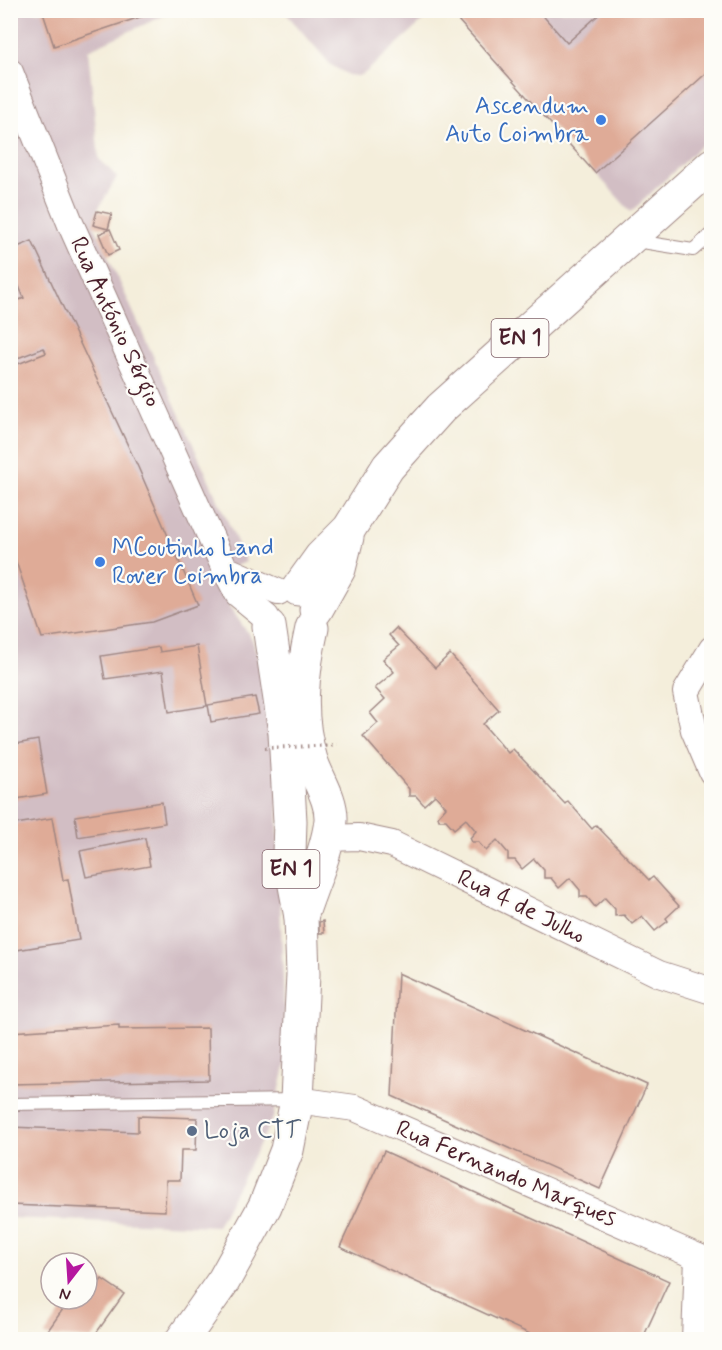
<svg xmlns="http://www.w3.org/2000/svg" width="722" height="1350" viewBox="0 0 722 1350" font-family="Mynerve,sans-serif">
<rect width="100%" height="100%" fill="#fdfcf7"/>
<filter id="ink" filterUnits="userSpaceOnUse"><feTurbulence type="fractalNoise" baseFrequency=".0167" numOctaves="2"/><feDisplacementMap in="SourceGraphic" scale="12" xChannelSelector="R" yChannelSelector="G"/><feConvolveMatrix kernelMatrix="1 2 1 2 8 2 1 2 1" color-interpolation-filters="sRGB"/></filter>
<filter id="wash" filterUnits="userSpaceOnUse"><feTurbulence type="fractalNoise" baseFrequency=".008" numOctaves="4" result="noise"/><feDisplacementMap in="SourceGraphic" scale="24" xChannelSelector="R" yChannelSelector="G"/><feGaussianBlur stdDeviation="1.35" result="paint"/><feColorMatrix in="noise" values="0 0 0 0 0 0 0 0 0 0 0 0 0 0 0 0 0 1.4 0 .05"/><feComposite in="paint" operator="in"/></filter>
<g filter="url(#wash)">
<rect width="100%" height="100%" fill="#f4eedb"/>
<g fill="#d2bec4">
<path d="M11,11H174L88,50L99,159L117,177L97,211L94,225L246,562L219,572L229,606L252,639L278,721V844L286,1063L273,1118L217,1226L11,1218Z"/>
<path d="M284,11H434L365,73L358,76L348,75L331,65Z"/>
<path d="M449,11H711V136L631,212Z"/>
</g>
<g id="blocks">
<g fill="#dfab97">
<path d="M42,10H158V11L54,46Z"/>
<path d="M449,10H538L567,43L604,10H712V68L595,173Z"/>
<path d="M97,211L112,214L108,229L93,225Z"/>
<path d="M110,229L119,250L108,255L99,234Z"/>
<path d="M32,241L138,467L198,605L152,622L42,638L10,544V367L46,353L44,348L10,361V298L17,296L19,300L24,298L10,265V250Z"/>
<path d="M396,628L435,668L450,654L499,710L483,724L508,753L513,749L565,804L568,801L592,829L596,825L649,880L653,877L679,906L666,918L668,921L655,931L642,916L632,924L624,915L615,916V909L605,898L595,907L587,897H580V890L570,878L559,888L551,878H544V870L534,859L522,869L515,860H508V853L497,840L486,851L478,842H472L470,838L476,831L466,819L454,829L446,820H439L438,816L446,807L435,795L424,805L416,796H409V789L363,736L378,723L370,713L385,699L375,688L394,672L383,659L399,646L389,635Z"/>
<path d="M197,646L207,706L169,712L163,671L105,679L101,656L159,647L160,652Z"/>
<path d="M255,697L259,714L211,722L208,705Z"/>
<path d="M38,740L47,794L10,800V745Z"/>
<path d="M162,802L165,823L78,837L75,816Z"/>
<path d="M52,818L63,880L68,879L79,940L10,951V825Z"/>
<path d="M145,838L150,866L86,877L80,851Z"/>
<path d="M323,921L324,933H319V922Z"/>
<path d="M398,973L647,1085L600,1189L392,1096Z"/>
<path d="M119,1025V1029L208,1028L209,1080L10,1084V1032Z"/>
<path d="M138,1116L197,1118L196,1150H181L180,1180H166L165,1211L10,1205V1127L138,1132Z"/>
<path d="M384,1151L669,1281L642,1340H543L340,1247Z"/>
<path d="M91,1277L99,1283L102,1279L124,1294L92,1339L44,1336L70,1299H87V1283Z"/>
</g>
</g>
</g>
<g filter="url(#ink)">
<use href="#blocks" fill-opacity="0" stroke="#9f8683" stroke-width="1.5"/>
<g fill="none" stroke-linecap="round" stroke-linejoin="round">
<defs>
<g id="service">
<path d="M636,241L693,250L712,233"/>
<path d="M10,1104L296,1100"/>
</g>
<g id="minor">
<path d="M10,72L71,225L225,569L238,594L266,617"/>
<path d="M225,569L278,592"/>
<path d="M712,649L686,692L694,730L712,772"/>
<path d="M327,838L359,837L392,844L659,974L712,991"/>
<path d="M297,1100L355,1108L712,1263"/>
<path d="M695,1340L698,1257"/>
</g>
<g id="primary">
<path d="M298,589L321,557L349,529L388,467L441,408L712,165"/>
<path d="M316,610L339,569L347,537"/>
<path d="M301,917C310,888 328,850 331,820C332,799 317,779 311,760C297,715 302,673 312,628"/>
<path d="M182,1340L224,1280L265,1206L287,1150L297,1100L303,974L301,917L289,854L290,821L285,733L269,626"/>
</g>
</defs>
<use href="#service" stroke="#9f8683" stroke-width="14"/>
<use href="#minor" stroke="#9f8683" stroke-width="28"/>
<use href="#primary" stroke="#9f8683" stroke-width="35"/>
<use href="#service" stroke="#fff" stroke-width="12"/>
<use href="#minor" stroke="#fff" stroke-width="26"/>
<use href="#primary" stroke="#fff" stroke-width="33"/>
<path stroke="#9f8683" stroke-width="4" stroke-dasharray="1.5 4.5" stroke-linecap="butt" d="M265,748L337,745"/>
</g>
</g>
<g fill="#3f7fe0" stroke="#fdfcf7" stroke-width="2">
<circle cx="601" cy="120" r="6"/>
<circle cx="100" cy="562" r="6"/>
</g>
<circle fill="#5c6f8a" stroke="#fdfcf7" stroke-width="2" cx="192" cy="1131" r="6"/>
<g text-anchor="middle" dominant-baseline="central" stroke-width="4.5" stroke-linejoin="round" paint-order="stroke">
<g fill="#fdfcf7" stroke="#806168" stroke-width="1.5">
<rect x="491.5" y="319" width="57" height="38" rx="4.5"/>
<rect x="262.5" y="850" width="57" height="38" rx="4.5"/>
</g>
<g font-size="22" font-weight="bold" fill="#4a1f2b">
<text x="520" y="338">EN 1</text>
<text x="291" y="869">EN 1</text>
</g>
<g font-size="24" fill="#366cbe" stroke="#fdfcf7" text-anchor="end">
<text x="589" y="106">Ascendum<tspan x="589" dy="28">Auto Coimbra</tspan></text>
<text x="112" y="548" text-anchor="start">MCoutinho Land<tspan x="112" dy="28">Rover Coimbra</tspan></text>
</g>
<g font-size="24" fill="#4a1f2b" stroke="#fdfcf7">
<text transform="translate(115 322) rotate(65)">Rua António Sérgio</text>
<text transform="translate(521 907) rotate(26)">Rua 4 de Julho</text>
<text transform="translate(506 1174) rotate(23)">Rua Fernando Marques</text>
</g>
<g font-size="24" fill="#4e5e75" stroke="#fdfcf7" text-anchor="start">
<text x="204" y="1131">Loja CTT</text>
</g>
</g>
<rect width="722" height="1350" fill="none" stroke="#fdfcf7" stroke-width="36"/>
<g transform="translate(69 1281) rotate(197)"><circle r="28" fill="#fdfcf7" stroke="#b5a4a5" stroke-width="1.5"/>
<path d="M0-4.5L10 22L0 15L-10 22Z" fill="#b5179e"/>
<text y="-9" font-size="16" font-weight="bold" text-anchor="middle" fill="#4a1f2b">N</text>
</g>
</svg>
